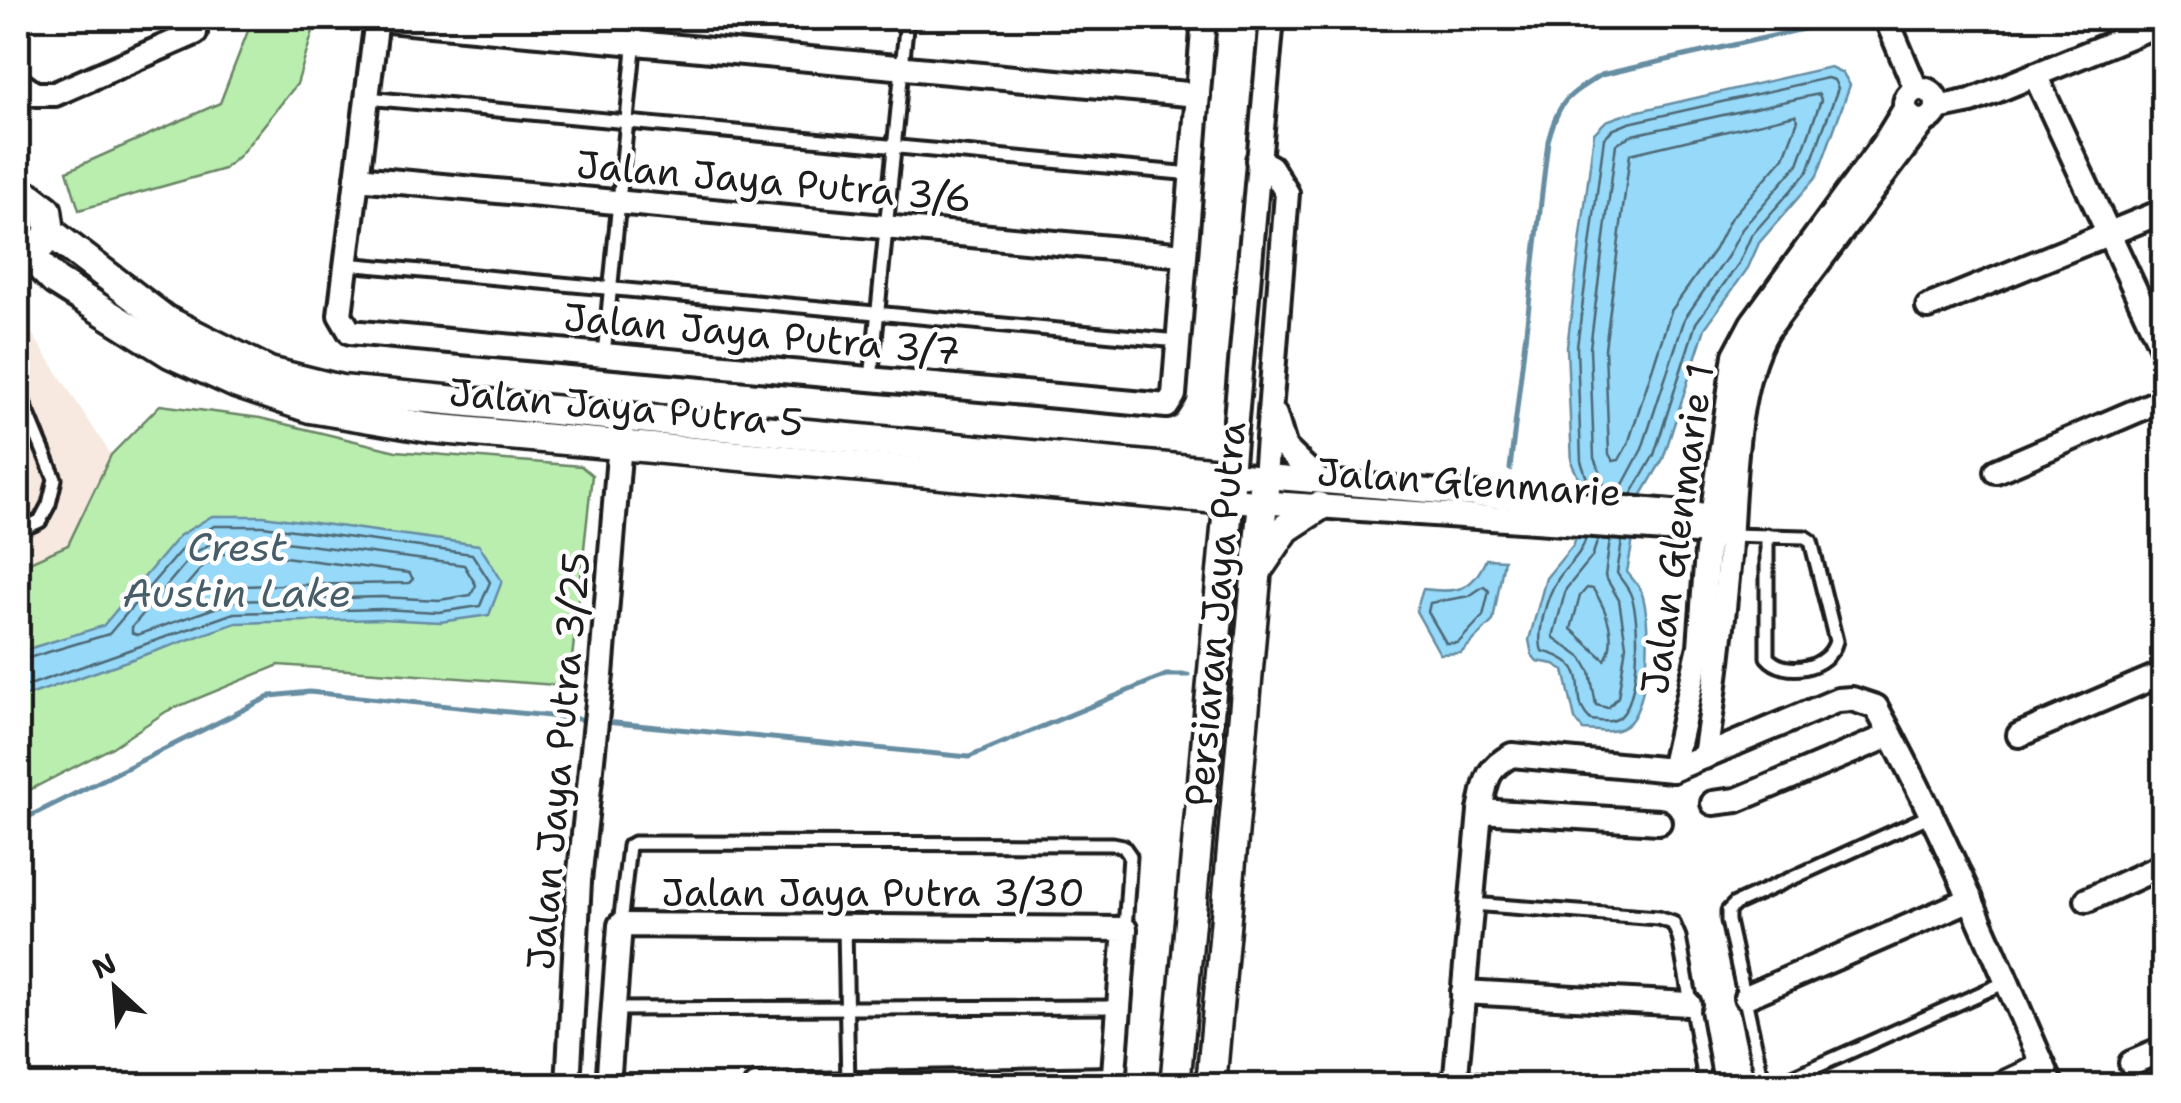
<svg xmlns="http://www.w3.org/2000/svg" width="2181" height="1103" viewBox="0 0 2181 1103" font-family="'Shantell Sans',sans-serif">
<rect width="100%" height="100%" fill="#fff"/>
<filter id="ink" filterUnits="userSpaceOnUse"><feTurbulence type="fractalNoise" baseFrequency=".01" numOctaves="2"/><feDisplacementMap in="SourceGraphic" scale="20" xChannelSelector="R" yChannelSelector="G"/><feConvolveMatrix kernelMatrix="1 2 1 2 8 2 1 2 1" color-interpolation-filters="sRGB"/></filter>
<g filter="url(#ink)">
<path fill="#f7e9df" d="M18,312L111,455L68,545L18,567Z"/>
<g fill="#b9eeaf" stroke="#6a8566" stroke-width="2.5">
<path d="M253,18H317L297,84L240,155L224,169L79,210L67,171L220,103Z"/>
<path d="M160,405L260,418L396,451L581,466L592,475L569,686L279,665L167,711L111,748L18,796V567L68,545L111,455Z"/>
</g>
<g fill="#97d9f9" stroke="#668da1" stroke-width="2.5">
<path d="M1830,67L1843,73L1850,85L1817,176L1759,243L1748,268L1705,328L1663,459L1641,496L1627,572C1631,577 1638,585 1641,591C1652,618 1650,702 1629,723C1617,735 1599,731 1583,730L1575,719L1564,670L1554,664L1537,661L1532,655L1529,640L1546,578L1574,544L1577,531L1582,486L1572,464L1567,347L1594,133L1606,121L1626,114Z"/>
<path d="M212,516H263L479,545L502,581L489,615L440,622L381,619L236,623L18,699V652L103,626L179,536Z"/>
<path d="M1486,559L1504,560L1493,621L1461,653L1440,654L1416,611L1423,589C1456,593 1472,592 1486,559Z"/>
</g>
<g fill="none" stroke-linecap="round" stroke-linejoin="round">
<g stroke="#4d6874" stroke-width="2.5">
<path d="M1795,115L1798,120L1784,157L1730,219L1715,249L1671,311L1628,444L1619,460L1613,461L1609,454L1605,349L1630,154Z"/>
<path d="M1591,491L1581,461L1577,347L1604,138L1612,130L1629,123L1827,78L1834,80L1838,88L1808,171L1751,236L1739,263L1696,323L1654,455L1631,495"/>
<path d="M1604,492L1603,480L1594,458L1590,348L1616,144L1632,135L1819,94L1821,100L1798,164L1742,229L1728,256L1685,318L1642,449L1618,494"/>
<path d="M1586,538C1581,556 1567,565 1558,579C1547,595 1536,634 1542,651C1601,666 1564,697 1591,720C1601,721 1613,724 1621,716C1640,698 1641,616 1630,593C1627,586 1621,580 1617,573L1622,541"/>
<path d="M219,539H262L464,565L476,585L471,595L439,600L381,597L235,601L137,635L132,633V627L194,553Z"/>
<path d="M1598,539L1592,557L1566,589L1553,637L1582,658L1590,672L1596,705L1608,708L1618,697L1626,645L1619,600L1605,576L1610,540"/>
<path d="M223,554H261L409,573L413,579L409,583L234,586L179,601L178,595L204,565Z"/>
<path d="M1484,586L1489,591L1483,616L1458,643H1446L1428,612L1430,603L1469,596Z"/>
<path d="M1587,588L1593,589C1606,608 1618,639 1605,660L1571,629L1580,596Z"/>
<path d="M18,661L109,634L186,544L214,526H263L472,554L490,582L480,606L439,612L381,609L234,613L18,689"/>
</g>
<g stroke="#668da1" stroke-width="5">
<path d="M1510,469L1548,141C1559,101 1565,97 1601,75L1852,18"/>
<path d="M605,722L969,757L1166,675H1188"/>
<path d="M18,822L271,696L309,692L589,720"/>
</g>
<defs>
<g id="service">
<path d="M367,98L1192,174"/>
<path d="M346,264L1178,341"/>
<path d="M604,355L637,18"/>
<path d="M871,380L907,18"/>
<path d="M18,390L55,479L49,504L40,521L18,531"/>
<path d="M1730,535L1805,537L1811,541L1836,641C1829,669 1785,678 1767,657V535"/>
<path d="M1472,904L1658,918L1673,923L1679,937L1706,1086"/>
<path d="M620,925L629,846L634,843L1113,844L1123,846L1130,856L1125,929"/>
<path d="M845,927L848,1086"/>
<path d="M614,1009L1119,1007"/>
<path d="M1456,1077L1531,1086"/>
<path d="M1764,1086L1728,921V911L1735,904L1931,815"/>
<path d="M1773,1086L2006,982"/>
</g>
<g id="minor">
<path d="M377,18L340,315L350,332L1167,406L1174,395L1204,18"/>
<path d="M1272,18L1231,474L1731,517"/>
<path d="M1886,18L1916,89"/>
<path d="M377,19L1198,95"/>
<path d="M2035,75L2164,352"/>
<path d="M18,82L35,94H55L195,33"/>
<circle cx="1921" cy="105" r="16"/>
<path d="M1937,108L1971,101L2164,22"/>
<path d="M1258,160L1271,167L1287,193L1265,477"/>
<path d="M357,178L1185,255"/>
<path d="M1928,307L2164,211"/>
<path d="M1275,415L1285,448L1319,481"/>
<path d="M1996,471L2164,399"/>
<path d="M1229,500L1724,534"/>
<path d="M2019,735L2164,673"/>
<path d="M1705,757C1715,691 1723,624 1729,557C1734,491 1733,388 1767,331L1924,122"/>
<path d="M1672,770L1700,646L1707,552L1735,355L1752,323L1886,140L1905,109"/>
<path d="M1713,803L1737,800L1891,735"/>
<path d="M1480,811L1659,822"/>
<path d="M2087,900L2164,865"/>
<path d="M1463,992L1689,1004"/>
<path d="M1746,997L1971,899"/>
<path d="M2131,1063L2164,1049"/>
<path d="M568,1086L579,881L601,675L621,431"/>
<path d="M608,1086L620,925L1125,929L1113,1086"/>
<path d="M756,1086L1113,1079"/>
<path d="M1455,1086L1480,811C1486,782 1485,769 1512,755L1672,770L1838,700L1852,699L1876,707C1943,829 1996,958 2052,1086"/>
<path d="M1998,1086L2043,1065"/>
</g>
<g id="tertiary">
<path d="M18,196L30,197L47,210L50,232L41,245"/>
<path d="M50,232L165,320L269,372L341,390L1231,474L1175,1086"/>
<path d="M26,252L55,281L170,353L238,384L310,408L430,428L1229,500"/>
<path d="M1261,565L1286,528L1318,507"/>
<path d="M1211,1086L1265,477"/>
</g>
</defs>
<use href="#service" stroke="#1c1c1c" stroke-width="19"/>
<use href="#minor" stroke="#1c1c1c" stroke-width="30"/>
<use href="#tertiary" stroke="#1c1c1c" stroke-width="35"/>
<use href="#service" stroke="#fff" stroke-width="11"/>
<use href="#minor" stroke="#fff" stroke-width="22"/>
<use href="#tertiary" stroke="#fff" stroke-width="28"/>
</g>
</g>
<g text-anchor="middle" dominant-baseline="central" stroke-width="9" stroke-linejoin="round" paint-order="stroke">
<g font-size="38" fill="#1c1c1c" stroke="#fff">
<text transform="translate(774 181) rotate(5)">Jalan Jaya Putra 3/6</text>
<text transform="translate(762 334) rotate(5)">Jalan Jaya Putra 3/7</text>
<text transform="translate(626 407) rotate(5)">Jalan Jaya Putra 5</text>
<text transform="translate(1469 482) rotate(4)">Jalan Glenmarie</text>
<text transform="translate(1677 529) rotate(-82)">Jalan Glenmarie 1</text>
<text transform="translate(1215 614) rotate(-85)">Persiaran Jaya Putra</text>
<text transform="translate(558 761) rotate(-85)">Jalan Jaya Putra 3/25</text>
<text x="873" y="892">Jalan Jaya Putra 3/30</text>
</g>
<g font-size="40" font-style="italic" fill="#475e69" stroke="#fff">
<text x="237" y="547">Crest<tspan x="237" dy="46">Austin Lake</tspan></text>
</g>
</g>
<rect width="2181" height="1103" fill="none" stroke="#fff" stroke-width="60"/>
<rect x="30" y="30" width="2121" height="1043" fill="none" stroke="#1c1c1c" stroke-width="4" filter="url(#ink)"/>
<g transform="translate(115 988) rotate(334)" stroke="#ffffff" stroke-width="8" paint-order="stroke">
<path d="M0-8L18 38L0 25L-18 38Z" fill="#1c1c1c"/>
<text y="-15" font-size="28" font-weight="bold" text-anchor="middle" fill="#1c1c1c">N</text>
</g>
</svg>
